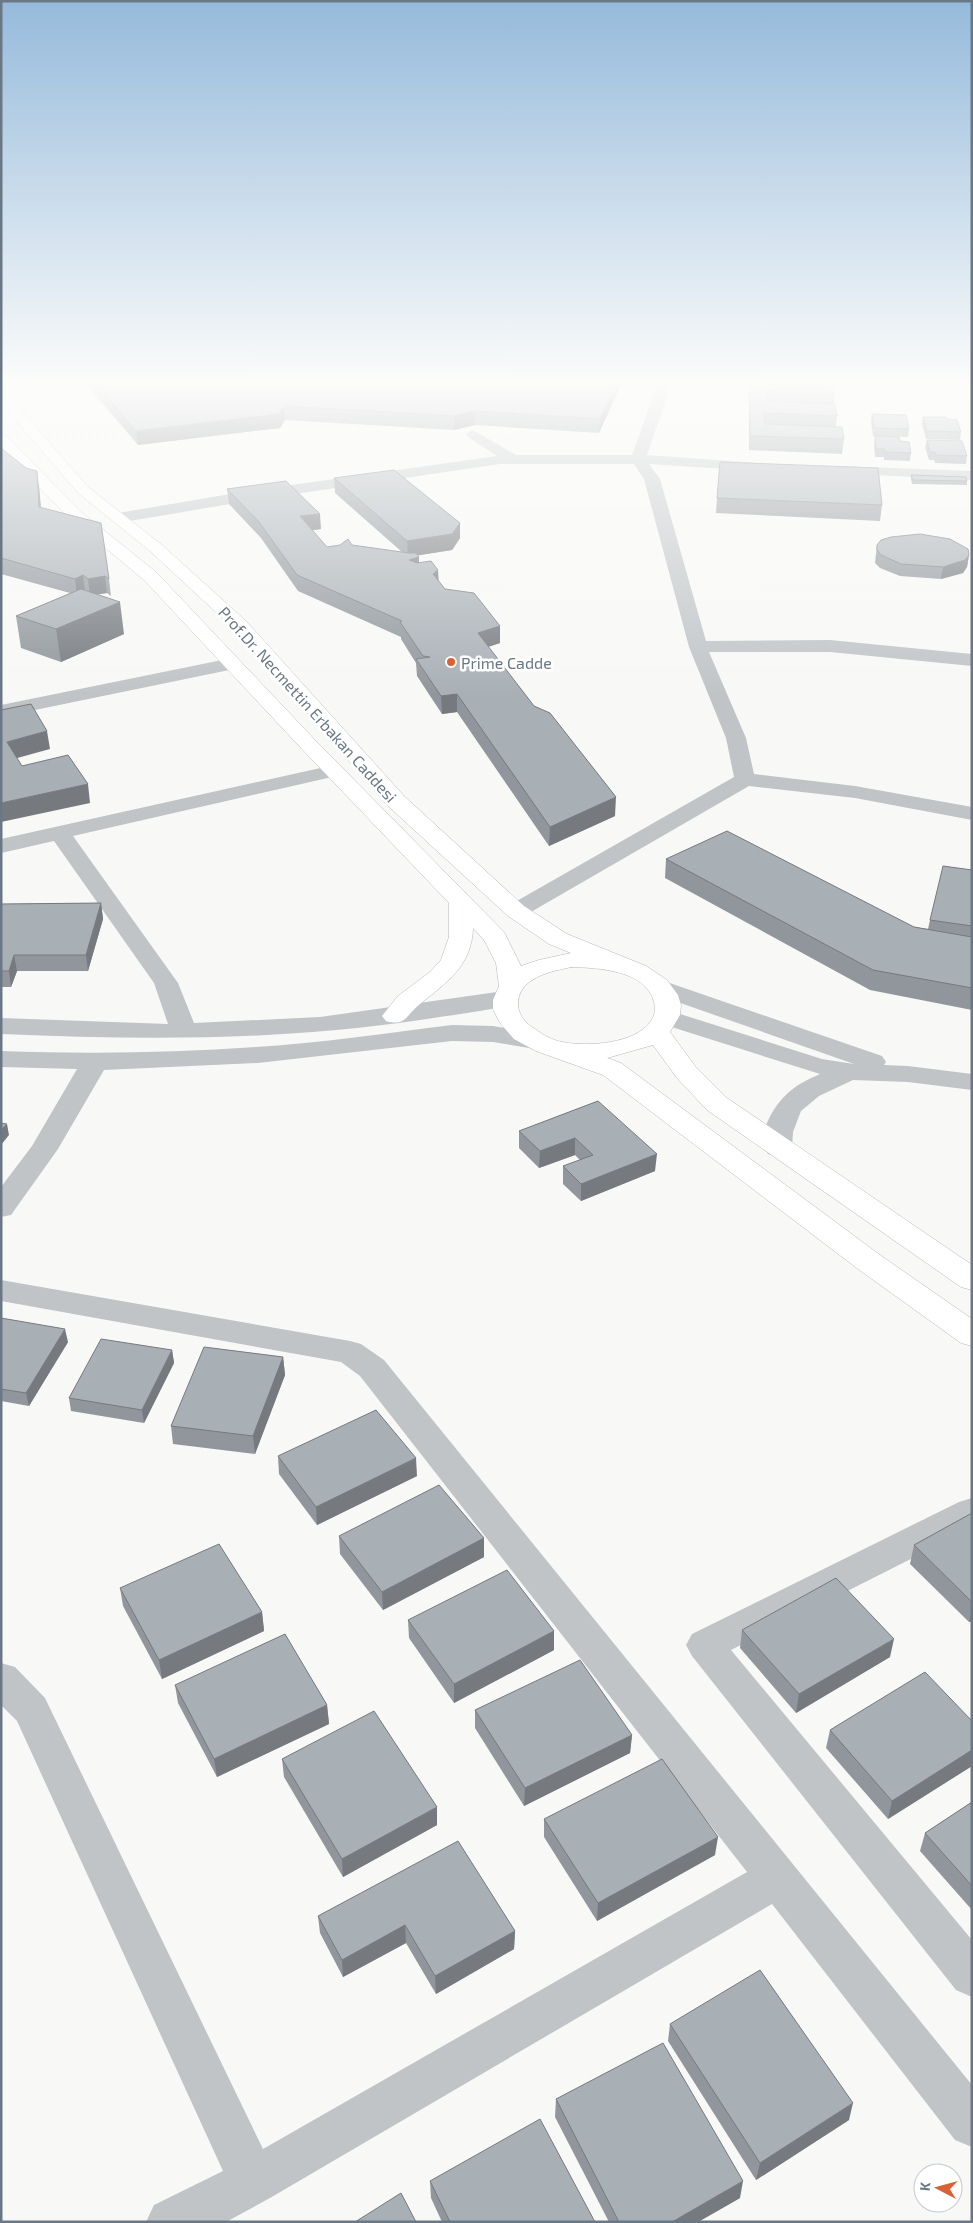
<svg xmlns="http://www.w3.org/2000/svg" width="973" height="2223" viewBox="0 0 973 2223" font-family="'Exo 2',sans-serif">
<rect width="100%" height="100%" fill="#f8f9f6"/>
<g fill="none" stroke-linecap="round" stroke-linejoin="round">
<defs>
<path id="major" d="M1,385H7L28,418L88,487L162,545L246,621L404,796L524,906L567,934L646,966L667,980L678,995L681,1005L680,1015L670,1032L695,1066L727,1098L972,1265V1290L961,1287L707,1110L677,1078L653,1045L607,1058L621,1063L880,1255L972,1319V1346L961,1343L858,1269L603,1075L536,1051L514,1039L500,1023L493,1009V1000L499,986L496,963L484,940L473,928C472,966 446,983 420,1004C406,1015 406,1027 386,1021L382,1016L398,996L430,972L441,960L449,937V903L300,747L144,580L69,518L1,448V435L6,436L81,512L156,572L314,739L504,932L521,966L539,960L571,953L549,944L508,916L388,806L234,629L150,551L78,493L18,423L1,396ZM572,967C599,968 646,970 654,1002C656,1008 655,1015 651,1021C636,1044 587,1047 562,1042C552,1040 543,1035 535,1029C526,1024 519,1016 518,1005C517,978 551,971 572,967Z"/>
</defs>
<use href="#major" stroke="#b4b8bc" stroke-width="1"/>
<g fill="#c0c4c7" fill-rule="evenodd">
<path d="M657,385H671L647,455L758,463L763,464L765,467L763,470L758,471L649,464L660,479L706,641L830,640L972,654V666L830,652H709L746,738L754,774L855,786L972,807V820L855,798L749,786L524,916L516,918L508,916L504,911L508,906L734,777L726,738L689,647L644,479L634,464H500L248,501L118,523L112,521L110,518L112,515L118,513L248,491L497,456L468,437L466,434L473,430L516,455H632Z"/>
<path d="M841,466L972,471V480L836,473L834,470L836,467Z"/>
<path d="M232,658L239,660L241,664L239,668L1,717V705Z"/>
<path d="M334,765L341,767L344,771L341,775L73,836L178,983L194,1023L320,1017L504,991L513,994L517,999L513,1004C483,1012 451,1015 420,1020C278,1041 144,1040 1,1034V1018L168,1024L154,983L54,841L1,853V839Z"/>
<path d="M661,980L882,1056L886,1062L884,1065L908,1066L972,1074V1090L908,1082L853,1080L819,1096L801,1111L793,1132L792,1148L788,1154L778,1157L768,1154C755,1135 774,1105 789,1092C798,1084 809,1079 820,1074L659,1023L655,1018L659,1013L668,1010L677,1013L822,1059L854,1064L652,993L648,988L652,983Z"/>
<path d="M452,1025L493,1026L544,1035L548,1041L544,1047L535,1049L493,1042L452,1041L258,1063L104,1070L58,1149L11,1215L1,1217V1187L32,1146L77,1069L1,1067V1051C86,1054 171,1053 256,1047C321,1043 387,1033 452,1025Z"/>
<path d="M1,1280L350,1341L361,1344L384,1360L972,2085V2147L955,2140L772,1904L270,2198L226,2222H146L154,2205L223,2171L17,1721L1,1705V1663L15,1667L45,1698L263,2149L747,1872L360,1376L341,1362L1,1301Z"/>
<path d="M972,1498V1528L731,1650L972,1940V1997L956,1990L692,1656L686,1645L692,1634L959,1502Z"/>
</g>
<use href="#major" fill="#fff" fill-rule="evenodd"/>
</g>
<g fill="#90969c">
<path d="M87,385H621L599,433L475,425L454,430L285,420L280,428L138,445Z"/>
<path d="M749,385H834L835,393L834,404L837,416L836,426L844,439L842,454L749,450Z"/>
<path d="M872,414L909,429L908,437L873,436L871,421Z"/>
<path d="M923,417L947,419L961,432L960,440L926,439L922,424Z"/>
<path d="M875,436L900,441L911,453L910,461L884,460V457H875L874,444Z"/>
<path d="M927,440L967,456L966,464L935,463L934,460H929L925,447Z"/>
<path d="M1,448L39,486L41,508L109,579L111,596L107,593L97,594L124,634L61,662L21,648L16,616L70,593L1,574Z"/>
<path d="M911,475L967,481V485L912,484L911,479Z"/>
<path d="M334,478L460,538L452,550L418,555L419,563L438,570V580L445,589L500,626V643L488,647L615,816L549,846L457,712L442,714L417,676L416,663L401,639V637L298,591L261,538L229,504L227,489L321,529L312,530L327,547L352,545L402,552L335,493Z"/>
<path d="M717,498L882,505L880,521L716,513Z"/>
<path d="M877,545L969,555L967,567L963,573L941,579L900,576L880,568L875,563Z"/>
<path d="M666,859L914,927L928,929L930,920L972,870V1010L870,990L665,878Z"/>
<path d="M101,903L103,919L88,971H17L11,987H1V904Z"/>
<path d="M598,1101L655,1171L581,1201L563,1184V1166L580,1160L575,1155L539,1168L519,1148V1131Z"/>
<path d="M1,1318L68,1342L29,1406L1,1401Z"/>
<path d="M172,1350L174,1363L144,1423L71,1411L69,1398Z"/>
<path d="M283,1357L285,1375L255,1454L173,1444L171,1426Z"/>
<path d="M278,1456L417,1476L317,1525L279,1474Z"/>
<path d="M972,1513V1621L969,1622L910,1564L914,1545Z"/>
<path d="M339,1536L484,1538V1557L383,1610L340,1554Z"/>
<path d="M120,1588L262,1612L264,1631L162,1679L123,1606Z"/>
<path d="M408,1620L554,1631V1650L454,1703L409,1638Z"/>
<path d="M742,1630L890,1657L796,1713L740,1648Z"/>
<path d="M175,1685L327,1705L329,1724L217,1777L178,1703Z"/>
<path d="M475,1710L632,1735L630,1753L524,1806L475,1728Z"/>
<path d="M972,1721V1766L888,1819L826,1748L830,1730Z"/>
<path d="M282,1759L437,1825L343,1877L284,1777Z"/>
<path d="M972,1802V1910L920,1851L925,1833Z"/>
<path d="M544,1819L715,1855L597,1921L544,1837Z"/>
<path d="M318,1916L515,1931L514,1949L436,1994L406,1943L343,1977L320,1933Z"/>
<path d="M670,2024L849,2120L756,2180L668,2041Z"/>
<path d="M556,2099L740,2198L698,2222H609L555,2117Z"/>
<path d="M430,2181L595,2222H442L431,2198Z"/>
</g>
<g fill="#767a7f">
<path d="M616,385H621L620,386L599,433L600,419Z"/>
<path d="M284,406L285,420L280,428L138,445L136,431Z"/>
<path d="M475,411V425L454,430V416Z"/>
<path d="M37,471L39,486L42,523L39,507Z"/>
<path d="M320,514L321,529L301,532L300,516Z"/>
<path d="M460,523V538L452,550L408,557L407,541Z"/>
<path d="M969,555L967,567L963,573L941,579L943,567Z"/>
<path d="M419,557V573L409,560Z"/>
<path d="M438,570L439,586L433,574Z"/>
<path d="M83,575L85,592L77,595L75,579Z"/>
<path d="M105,576L107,593L90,596L88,579Z"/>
<path d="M120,602L124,634L61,662L56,629Z"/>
<path d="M500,626V643L478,650V633Z"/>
<path d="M457,694V712L442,714L441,696Z"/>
<path d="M47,731L50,749L10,760L7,742Z"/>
<path d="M88,784L90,803L1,822V803Z"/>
<path d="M616,797L615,816L549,846L550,827Z"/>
<path d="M101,903L103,919L88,971L86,955Z"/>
<path d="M14,955L17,971L11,987L9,971Z"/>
<path d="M7,1124L9,1135L1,1145V1130Z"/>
<path d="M575,1138V1155L539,1168L540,1151Z"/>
<path d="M657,1154L655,1171L581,1201V1184Z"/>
<path d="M65,1329L68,1342L29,1406L26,1393Z"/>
<path d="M172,1350L174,1363L144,1423L142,1410Z"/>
<path d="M283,1357L285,1375L255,1454L253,1436Z"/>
<path d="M416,1458L417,1476L317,1525L316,1507Z"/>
<path d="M484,1538V1557L383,1610L382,1592Z"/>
<path d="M262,1612L264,1631L162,1679L159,1660Z"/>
<path d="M972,1612V1621L969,1622Z"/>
<path d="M554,1631V1650L454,1703V1684Z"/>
<path d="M894,1639L890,1657L796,1713L799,1694Z"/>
<path d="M327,1705L329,1724L217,1777L214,1759Z"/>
<path d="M632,1735L630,1753L524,1806L525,1788Z"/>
<path d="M972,1750V1766L888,1819L892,1801Z"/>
<path d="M437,1807V1825L343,1877L342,1859Z"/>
<path d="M718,1837L715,1855L597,1921L598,1903Z"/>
<path d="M405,1925L406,1943L343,1977L342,1960Z"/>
<path d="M515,1931L514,1949L436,1994L435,1976Z"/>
<path d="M853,2103L849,2120L756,2180L760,2163Z"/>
<path d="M743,2181L740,2198L698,2222H672Z"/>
</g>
<g fill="#a8afb5" stroke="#767a7f">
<path d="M97,385H616L600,419L475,411L454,416L284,406L279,414L136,431Z"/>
<path d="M749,385H834L835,393L767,390V401L835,404L837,416L764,413L765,424L842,427L844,439L750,436Z"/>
<path d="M872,414L906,415L909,429L874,428Z"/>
<path d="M923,417H946L947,419L957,420L961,432L927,431Z"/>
<path d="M875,436L899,437L900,441L909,442L911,453L885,452L884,449H876Z"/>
<path d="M927,440L962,441L967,456L936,455L935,452H930Z"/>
<path d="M1,448L26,468L37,471L39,507L101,523L109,579L105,576L88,579L83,575L75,579L1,558Z"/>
<path d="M720,462L878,468L882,505L717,498Z"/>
<path d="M394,470L460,523L452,534L407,541L334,478Z"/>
<path d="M911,475L966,477L967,481L913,480Z"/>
<path d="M286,481L320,514L300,516L327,547L340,545L348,539L352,545L409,553H416L419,557L409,560L417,563L431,561L438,570L433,574L445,589L474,593L500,626L478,633L534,706L550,713L616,797L550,827L457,694L441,696L416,659L430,657L423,656L400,622L402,621L297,575L259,522L227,489Z"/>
<path d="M920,534L950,539L968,549L969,555L965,560L943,567L901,564L881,555L877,550V545L881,540L891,537Z"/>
<path d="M81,589L120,602L56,629L16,616Z"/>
<path d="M31,704L47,731L7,742L22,766L68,755L88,784L1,803V710Z"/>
<path d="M727,831L914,927L972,937V988L873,970L666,859Z"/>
<path d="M943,866L972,870V926L930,920Z"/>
<path d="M101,903L86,955H14L9,971H1V904Z"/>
<path d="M598,1101L657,1154L581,1184L563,1166L593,1155L575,1138L540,1151L519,1131Z"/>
<path d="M1,1123L7,1124L1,1130Z"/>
<path d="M1,1318L65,1329L26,1393L1,1389Z"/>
<path d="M101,1339L172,1350L142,1410L69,1398Z"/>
<path d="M204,1347L283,1357L253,1436L171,1426Z"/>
<path d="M376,1410L416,1458L316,1507L278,1456Z"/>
<path d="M439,1485L484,1538L382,1592L339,1536Z"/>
<path d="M972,1513V1602L914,1545Z"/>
<path d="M219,1544L262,1612L159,1660L120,1588Z"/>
<path d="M507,1570L554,1631L454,1684L408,1620Z"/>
<path d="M836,1578L894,1639L799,1694L742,1630Z"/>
<path d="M285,1634L327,1705L214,1759L175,1685Z"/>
<path d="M580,1660L632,1735L525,1788L475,1710Z"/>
<path d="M925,1672L972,1721V1750L892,1801L830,1730Z"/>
<path d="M374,1711L437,1807L342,1859L282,1759Z"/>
<path d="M662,1759L718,1837L598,1903L544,1819Z"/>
<path d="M972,1802V1886L925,1833Z"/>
<path d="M458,1841L515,1931L435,1976L405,1925L342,1960L318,1916Z"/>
<path d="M760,1970L853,2103L760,2163L670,2024Z"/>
<path d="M663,2043L743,2181L672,2222H619L556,2099Z"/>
<path d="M540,2119L595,2222H450L430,2181Z"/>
<path d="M401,2193L416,2222H355Z"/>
</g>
<linearGradient id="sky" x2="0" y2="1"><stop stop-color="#95badb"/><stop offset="0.55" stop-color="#fcfcfb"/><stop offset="1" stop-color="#fcfcfb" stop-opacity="0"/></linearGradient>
<rect width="973" height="696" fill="url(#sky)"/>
<circle fill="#d86137" stroke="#fff" stroke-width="2" cx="451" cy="662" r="5"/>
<g text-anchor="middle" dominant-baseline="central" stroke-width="5" stroke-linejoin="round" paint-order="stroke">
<g font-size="16" fill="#6a7885" stroke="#fff" text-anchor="start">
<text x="461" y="662">Prime Cadde</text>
</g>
<g font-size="16" fill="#6a7885" stroke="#fff">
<text transform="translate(308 704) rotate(48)">Prof.Dr. Necmettin Erbakan Caddesi</text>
</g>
</g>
<rect width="973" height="2223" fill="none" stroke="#6a7885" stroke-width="5"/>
<g transform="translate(938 2188) rotate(276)"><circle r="24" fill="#ffffff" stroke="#c3c9ce"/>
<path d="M0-4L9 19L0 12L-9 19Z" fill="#d86137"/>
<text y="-8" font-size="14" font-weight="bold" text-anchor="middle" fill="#6a7885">K</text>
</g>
</svg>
